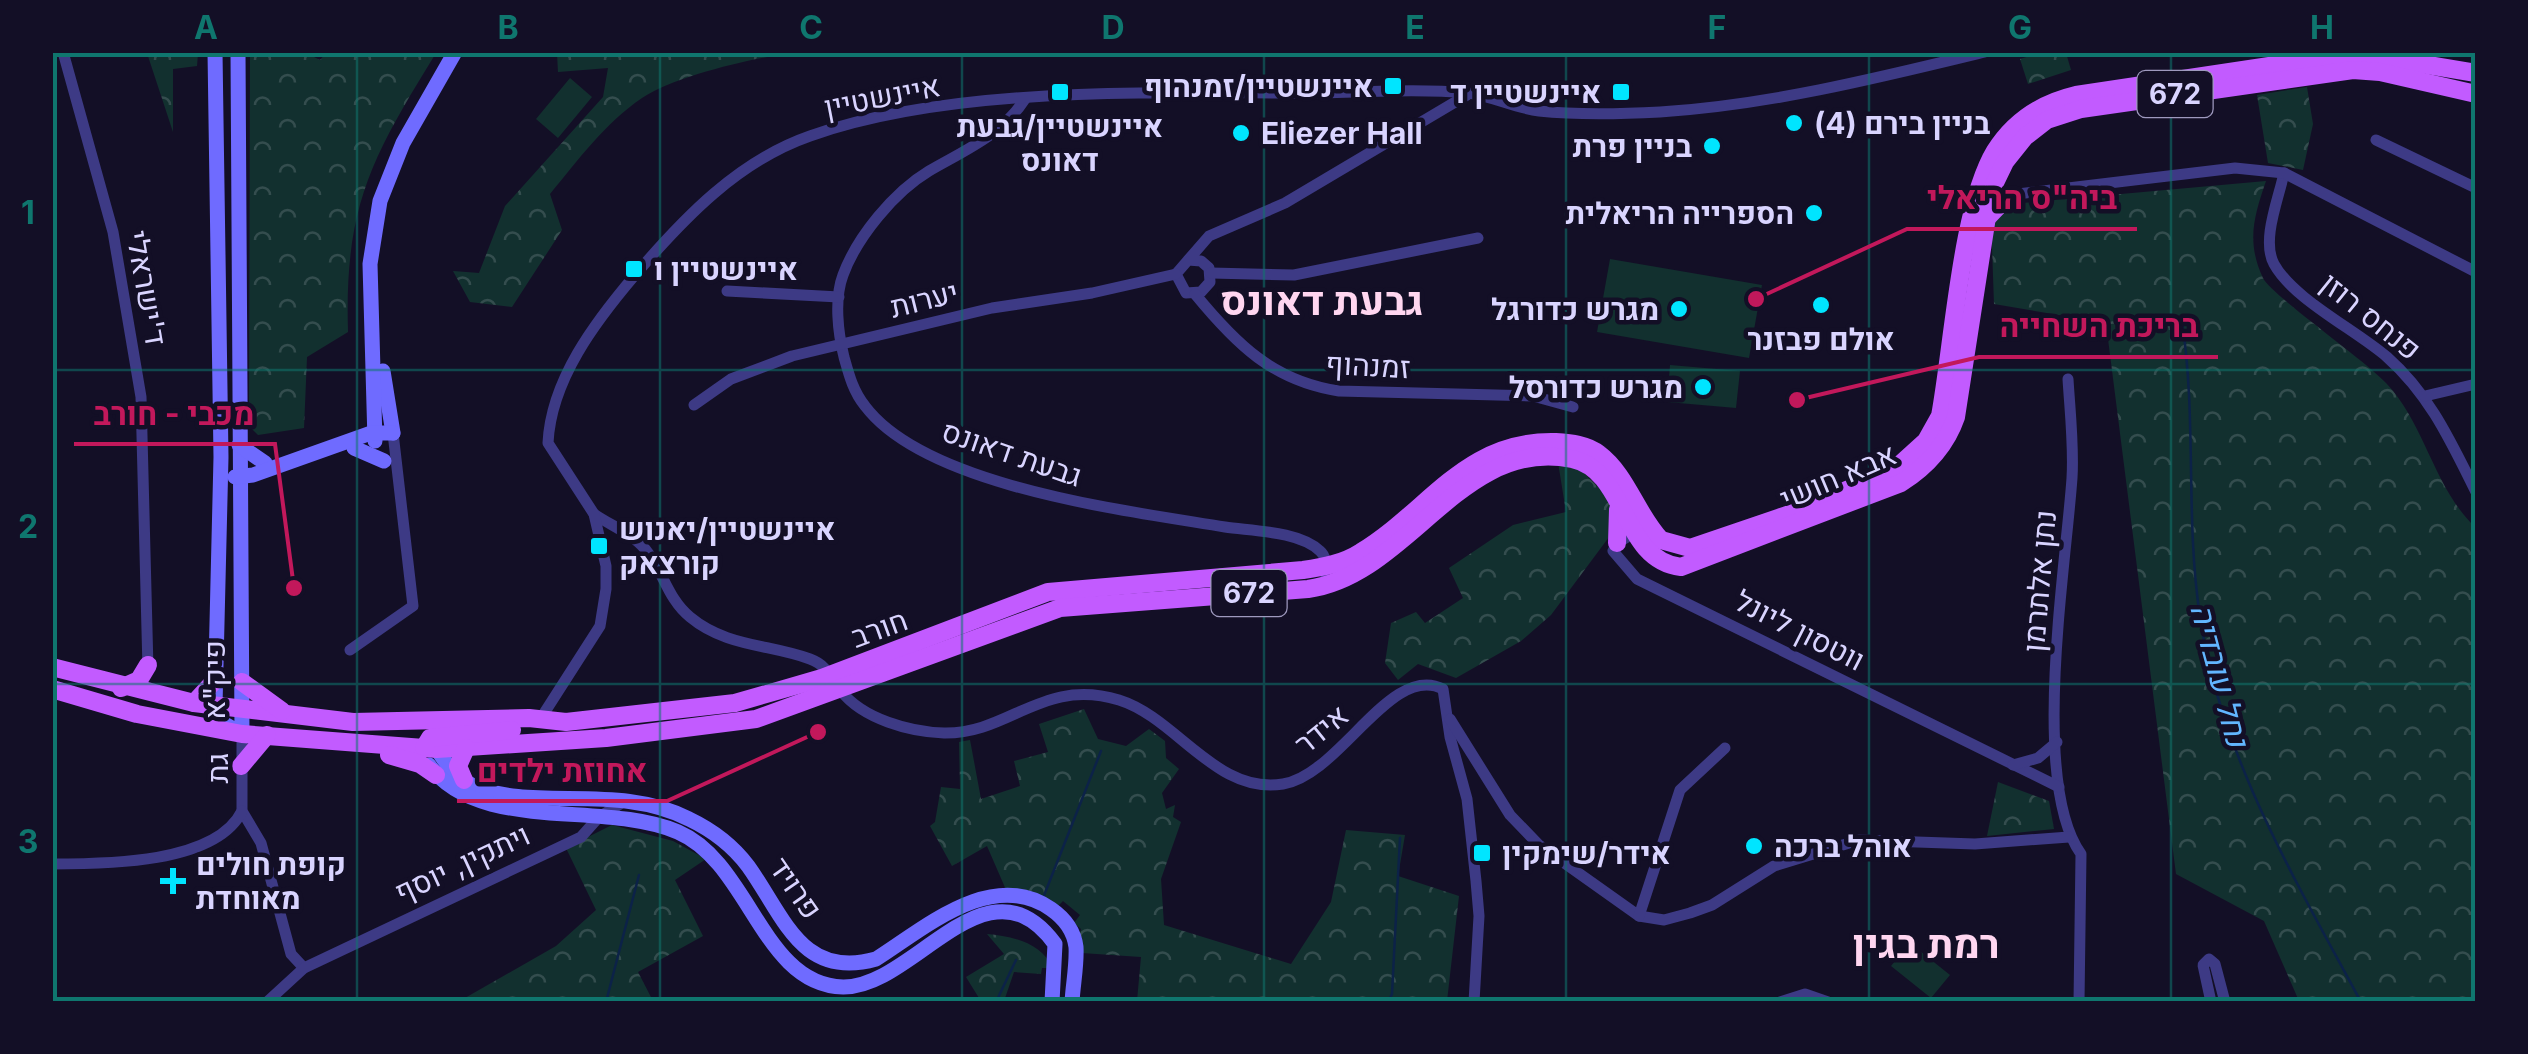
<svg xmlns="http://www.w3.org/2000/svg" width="2528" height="1054" viewBox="0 0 2528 1054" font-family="Inter,Heebo,sans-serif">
<defs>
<pattern id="forest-crowns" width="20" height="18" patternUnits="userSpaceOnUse" patternTransform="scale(2.5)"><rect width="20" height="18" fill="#12302f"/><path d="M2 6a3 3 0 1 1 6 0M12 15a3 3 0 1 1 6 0" fill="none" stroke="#344d4e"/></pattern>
</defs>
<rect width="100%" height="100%" fill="#130f26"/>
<g fill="url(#forest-crowns)">
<path d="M147,53H198L197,66L173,69V132Z"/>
<path d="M250,53H306L320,60L326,53H436C372,157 344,206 348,332L307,357L304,428L258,435L249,426Z"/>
<path d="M557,53H790C750,59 675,76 642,98C605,123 578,160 550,194L562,230L512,307L470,302L453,271L479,273L505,206L603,97L608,68L558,72Z"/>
<path d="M2040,53H2066L2071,70L2028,84L2020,59Z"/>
<path d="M2307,87L2313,124L2303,170L2268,163L2257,95Z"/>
<path d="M2266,181C2254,216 2246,242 2263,278C2270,294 2365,360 2386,383C2425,424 2434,488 2475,527V1001H2299L2264,921L2176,874L2106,323L1994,304L1991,217L2000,205Z"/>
<path d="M1558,462L1581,470L1611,500L1612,533L1551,615L1521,641L1456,678L1418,664L1398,680L1385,663L1391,623L1416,612L1425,623L1463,598L1449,568L1513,525L1566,512Z"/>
<path d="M1084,709L1098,739L1126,746L1149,729L1165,741L1166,758L1179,769L1162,793L1166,809L1175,805L1173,817L1181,822L1161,879L1164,925L1291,964L1331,902L1346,830L1405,835L1398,876L1459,896L1447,1001H1137L1141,957L1082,953L1078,941L1081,929L1074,923L1080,915L1063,901L1056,908L1007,892L987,846L952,866L930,826L935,822L941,787L960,789L959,742L970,740L981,799L1020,786L1014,761L1048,752L1039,724Z"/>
<path d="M1998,782L2049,801L2054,829L1987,836Z"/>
<path d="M612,825L673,841L706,859L675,880L703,936L638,972L653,1001L458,1002L556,946L596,910L566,848Z"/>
<path d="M987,934C1011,936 1043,943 1052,968H1042L1041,974L1014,972L1004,1001H975L979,998L966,977L1004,954Z"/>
</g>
<g fill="#12302f">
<path d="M570,78L592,97L558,138L536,119Z"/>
<path d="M1610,259L1762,285L1749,358L1597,332Z"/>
<path d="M1670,365L1740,371L1736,408L1667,402Z"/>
<path d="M1910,943L1950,975L1931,998L1891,966Z"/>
</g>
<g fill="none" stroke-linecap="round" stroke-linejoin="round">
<g stroke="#0c2248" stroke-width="2.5">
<path d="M2182,321C2197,420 2185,518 2200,617C2220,755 2296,881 2361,1002"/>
<path d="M1043,898L1101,751"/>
<path d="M606,1002L639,875"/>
<path d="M996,1002L1016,960"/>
<path d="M1388,1002L1392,994L1400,838"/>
</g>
<g stroke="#3d3a85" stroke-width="11">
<path d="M63,52L113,232L141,397L148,669"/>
<path d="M1025,99C1002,135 965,150 929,171C894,192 857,237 843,275C834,299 838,333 844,357C849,375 853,391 865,406C926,487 1129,511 1225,527C1252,531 1299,531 1320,551C1327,557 1325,564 1324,572"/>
<path d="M2376,140L2476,188"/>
<path d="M2284,173C2279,198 2261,240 2274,264C2293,299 2356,330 2387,357C2430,395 2451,442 2476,492"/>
<path d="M2001,196L2235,168L2284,173L2476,272"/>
<path d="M1188,260L1201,261L1209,268L1210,282L1201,292L1186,293L1176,274L1209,236L1285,203L1467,95"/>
<path d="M1211,273L1294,275L1478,238"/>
<path d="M727,291L839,297"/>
<path d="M1195,294C1236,344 1273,381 1339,391L1533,396L1573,407"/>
<path d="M2068,379C2070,412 2074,446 2072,478C2066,566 2030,783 2081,854L2079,1002"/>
<path d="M2425,396L2476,384"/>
<path d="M694,405L731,379L792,356L992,308L1092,293L1176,274"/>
<path d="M594,514C613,527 636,535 649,554C664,575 669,600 690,617C726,647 769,644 810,659C827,665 831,678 841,691C863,719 910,732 944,733C1010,734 1042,677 1119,700C1177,718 1216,795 1283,784C1340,775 1391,662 1443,689L1450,737L1467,799L1476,881L1479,916L1474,1002"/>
<path d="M1641,529L1617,543L1613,551L1637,579L2059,787"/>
<path d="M350,650L413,606L393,433"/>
<path d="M541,718L600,626L606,589V566L594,514L548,443C551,380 595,322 635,275C684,218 738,161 810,136C951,86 1149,93 1299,93C1354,93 1413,88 1468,93C1492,96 1515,108 1539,111C1576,115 1622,114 1660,112C1769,105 1878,78 1985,52"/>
<path d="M1450,719L1510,815L1539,845L1639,916L1664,920L1690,913L1712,905L1774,866L1859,840L1975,844L2069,837"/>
<path d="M242,734V811L261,843L291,954L304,968"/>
<path d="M2013,765L2038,758L2057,742"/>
<path d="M52,864C105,864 216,864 242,811"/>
<path d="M1639,916L1680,790L1725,748"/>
<path d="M267,1002L304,968L581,837L598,818L623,802"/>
<path d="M1780,1002L1805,994L1828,1002"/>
<path d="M2211,1002L2203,965L2209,959L2215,964L2225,1002"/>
</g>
<g stroke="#6f6bff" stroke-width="15">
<path d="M215,52L221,457L215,706L223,723L242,734L238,52"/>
<path d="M383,371L393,433"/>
<path d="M375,441L370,264L380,201L403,143L455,52"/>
<path d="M239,445L265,463"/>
<path d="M354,448L384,461"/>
<path d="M235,477L253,475L371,433H393"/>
<path d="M431,740C441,756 454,777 472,785C533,813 617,782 689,819C712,830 733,846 748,866C784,916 801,980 876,959C925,928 992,868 1051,909C1064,918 1074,931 1076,947C1077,965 1073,984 1072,1002"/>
<path d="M429,765C478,834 604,800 678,832C750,863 762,985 843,987C914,988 987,851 1055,944L1052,1002"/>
</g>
<g stroke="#c25bff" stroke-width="18">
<path d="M1986,219L2008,196"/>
<path d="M1617,543L1618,509"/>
<path d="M52,667L194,703L353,722L529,718L566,722L735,703L822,678L1048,592L1303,570C1324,567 1344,563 1361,552C1430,510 1465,440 1555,442C1570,443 1587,444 1599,454C1627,475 1637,515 1661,540L1690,548L1787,515L1894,470L1926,441L1940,416C1953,346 1961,207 1995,151C2014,121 2042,103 2076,95L2356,53L2476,73"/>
<path d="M242,682L282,711"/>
<path d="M121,688L139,680L148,665"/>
<path d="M52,689L137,714L242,734L437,749L606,738L756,719L1060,608L1308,589C1409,575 1461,436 1572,459C1628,471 1621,560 1681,567L1901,483C1926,467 1946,446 1956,417L1991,191L2005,162L2025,137L2047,120L2081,109L2353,70L2380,72L2476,94"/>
<path d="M194,703L217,678"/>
<path d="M424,748L430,738L512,730"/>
<path d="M389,755L420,764L436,775"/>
<path d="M241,766L267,735"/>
<path d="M464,780L458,766L466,748"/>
</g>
</g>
<path fill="none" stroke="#0f766e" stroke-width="2.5" stroke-opacity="0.55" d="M357,52V1002M660,52V1002M962,52V1002M1264,52V1002M1566,52V1002M1869,52V1002M2171,52V1002M52,370H2476M52,684H2476"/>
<g fill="#00e5ff" stroke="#130f26" stroke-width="4">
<rect x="1383" y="76" width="20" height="20" rx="5"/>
<rect x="1050" y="82" width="20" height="20" rx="5"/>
<rect x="1611" y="82" width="20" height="20" rx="5"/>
<circle cx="1794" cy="123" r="10"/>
<circle cx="1241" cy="133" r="10"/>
<circle cx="1712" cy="146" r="10"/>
<circle cx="1814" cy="213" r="10"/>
<rect x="624" y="259" width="20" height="20" rx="5"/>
<circle cx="1821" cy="305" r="10"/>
<circle cx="1679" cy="309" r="10"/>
<circle cx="1703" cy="387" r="10"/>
<rect x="589" y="536" width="20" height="20" rx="5"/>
<circle cx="1754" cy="846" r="10"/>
<rect x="1472" y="843" width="20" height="20" rx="5"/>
<path d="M168 866h10v10h10v10h-10v10h-10v-10h-10v-10h10z"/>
</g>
<g text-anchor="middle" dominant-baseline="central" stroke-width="9" stroke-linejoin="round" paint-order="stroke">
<g fill="#130f26" stroke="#9e99be" stroke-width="2.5">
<rect x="2137.5" y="71" width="75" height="46" rx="8"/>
<rect x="1211.5" y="570" width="75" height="46" rx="8"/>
</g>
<g font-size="28" font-weight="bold" fill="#d9d4ff">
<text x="2175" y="94">672</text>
<text x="1249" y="593">672</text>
</g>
<g font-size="30" font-weight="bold" fill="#d9d4ff" stroke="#130f26" text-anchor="start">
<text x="1373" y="86" text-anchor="end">איינשטיין/זמנהוף</text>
<text x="1601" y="92" text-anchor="end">איינשטיין ד</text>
<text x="1814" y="123">בניין בירם (4)</text>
<text x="1060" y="126" text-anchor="middle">איינשטיין/גבעת<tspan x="1060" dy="34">דאונס</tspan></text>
<text x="1261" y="133">Eliezer Hall</text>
<text x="1692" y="146" text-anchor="end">בניין פרת</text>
<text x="1794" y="213" text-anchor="end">הספרייה הריאלית</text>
<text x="654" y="269">איינשטיין ו</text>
<text x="1659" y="309" text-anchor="end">מגרש כדורגל</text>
<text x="1821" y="339" text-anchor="middle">אולם פבזנר</text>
<text x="1683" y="387" text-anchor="end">מגרש כדורסל</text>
<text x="619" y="529">איינשטיין/יאנוש<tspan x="619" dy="34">קורצאק</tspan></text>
<text x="1774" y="846">אוהל ברכה</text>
<text x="1502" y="853">אידר/שימקין</text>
<text x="196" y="864">קופת חולים<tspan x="196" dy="34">מאוחדת</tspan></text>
</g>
<g font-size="30" fill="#d9d4ff" stroke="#130f26">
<text transform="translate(882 96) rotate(-11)">איינשטיין</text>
<text transform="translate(147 288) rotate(80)">ד'ישראלי</text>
<text transform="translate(924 299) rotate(-14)">יערות</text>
<text transform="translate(2371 316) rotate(39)">פנחס רוזן</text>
<text transform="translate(1368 365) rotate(3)">זמנהוף</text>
<text transform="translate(1012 453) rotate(19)">גבעת דאונס</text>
<text transform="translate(1838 476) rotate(-23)">אבא חושי</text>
<text transform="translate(2039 581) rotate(-85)">נתן אלתרמן</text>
<text transform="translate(879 628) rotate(-20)">חורב</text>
<text transform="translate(1800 630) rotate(27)">ווטסון ליונל</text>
<text transform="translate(214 680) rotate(-90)">פיק"א</text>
<text transform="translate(1321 729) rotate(-39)">אידר</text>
<text transform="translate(217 768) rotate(-90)">גת</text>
<text transform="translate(462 863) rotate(-25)">ויתקין, יוסף</text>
<text transform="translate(796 888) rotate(55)">פרויד</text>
</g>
<g font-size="32" font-style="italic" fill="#62b6ff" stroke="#130f26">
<text transform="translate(2220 675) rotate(75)">נחל עובדיה</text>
</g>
<g font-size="40" font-weight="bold" fill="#ffd6f0" stroke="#130f26">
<text x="1322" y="300">גבעת דאונס</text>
<text x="1926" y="943">רמת בגין</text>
</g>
</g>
<path fill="none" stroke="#c2185b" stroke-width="4" d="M1756 299L1907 229H2137M1797 400L1979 357H2218M294 588L275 444H74M818 732L667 801H457"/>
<g fill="#c2185b" stroke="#130f26" stroke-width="4">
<circle cx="1756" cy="299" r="10"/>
<circle cx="1797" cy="400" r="10"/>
<circle cx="294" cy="588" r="10"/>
<circle cx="818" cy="732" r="10"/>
</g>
<g font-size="32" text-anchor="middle" font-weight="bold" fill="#c2185b" stroke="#130f26" stroke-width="9" stroke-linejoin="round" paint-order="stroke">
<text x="2022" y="209">ביה"ס הריאלי</text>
<text x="2099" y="337">בריכת השחייה</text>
<text x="174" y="425">מכבי - חורב</text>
<text x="562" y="782">אחוזת ילדים</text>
</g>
<rect width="2528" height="1054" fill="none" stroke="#130f26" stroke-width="110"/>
<rect x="55" y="55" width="2418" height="944" fill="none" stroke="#0f766e" stroke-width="4"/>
<g font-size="32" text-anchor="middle" font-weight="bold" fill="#0f766e">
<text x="206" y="39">A</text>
<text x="508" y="39">B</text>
<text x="811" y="39">C</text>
<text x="1113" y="39">D</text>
<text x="1415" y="39">E</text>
<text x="1717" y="39">F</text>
<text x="2020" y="39">G</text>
<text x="2322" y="39">H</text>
<text x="28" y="224">1</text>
<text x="28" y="538">2</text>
<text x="28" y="853">3</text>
</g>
</svg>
